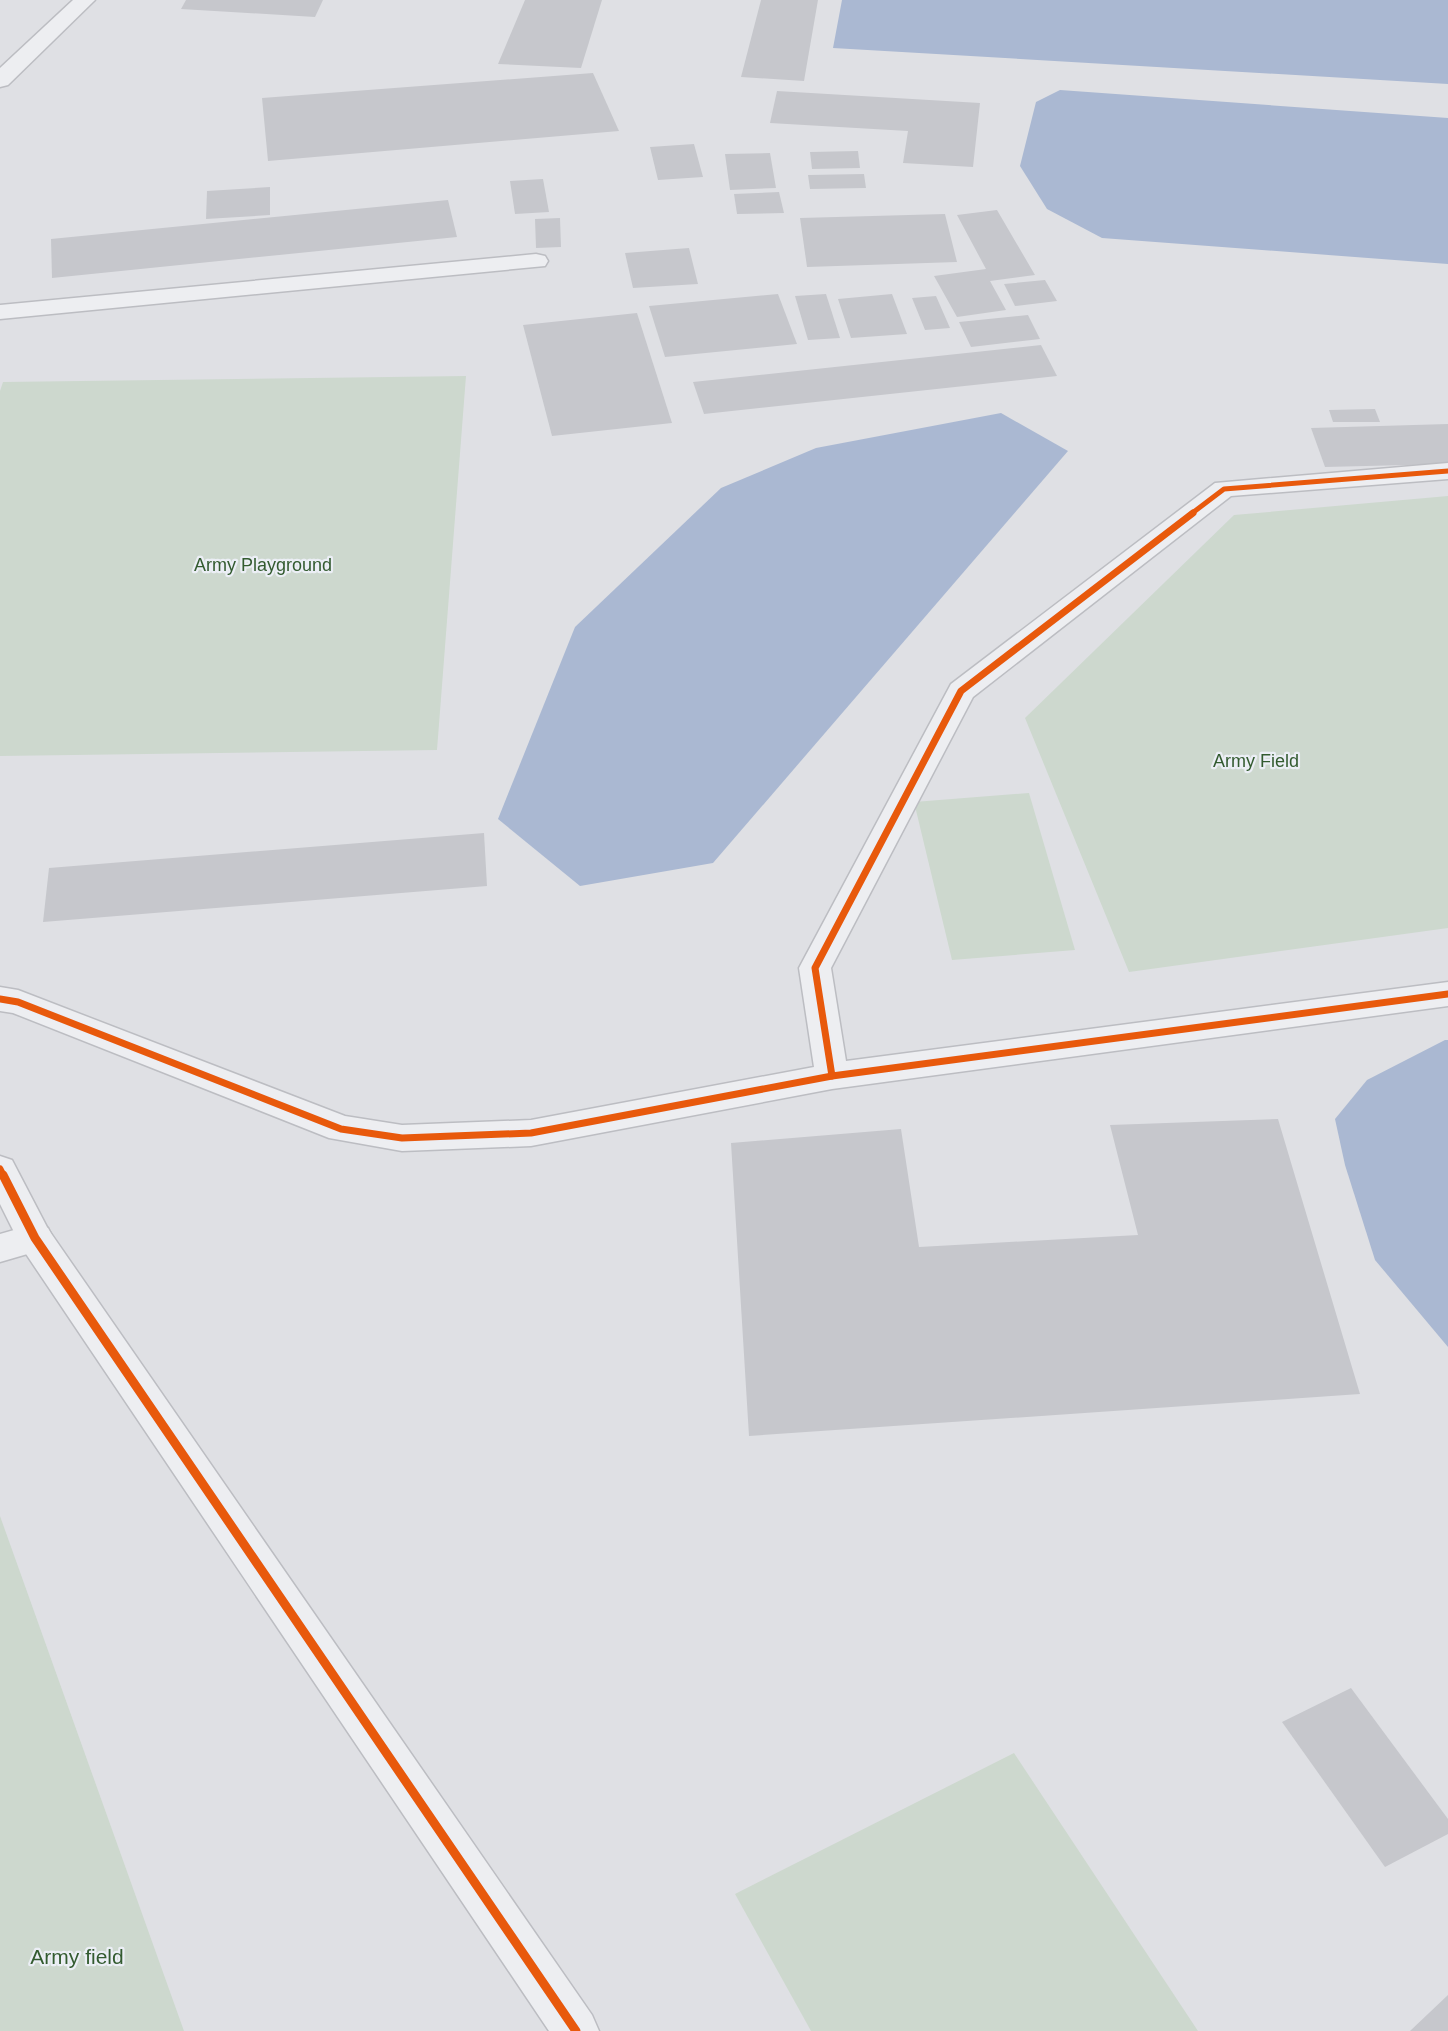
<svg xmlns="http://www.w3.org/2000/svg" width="1448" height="2031" viewBox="0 0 1448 2031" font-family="Helvetica,sans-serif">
<rect width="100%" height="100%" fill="#dfe0e4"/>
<g fill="#cdd8ce">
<path d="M466,376L437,750L0,756V391L3,382Z"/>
<path d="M1448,496V928L1129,972L1025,718L1234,515Z"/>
<path d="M1029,793L1075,950L952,960L914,802Z"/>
<path d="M0,1516L184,2031H0Z"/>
<path d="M1014,1753L1198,2031H811L735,1894Z"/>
</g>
<g fill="#aab8d2">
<path d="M842,0H1448V84L833,48Z"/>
<path d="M1060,90L1448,118V264L1102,238L1047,209L1020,166L1036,102Z"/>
<path d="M1001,413L1068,451L713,863L580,886L498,819L575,627L721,488L816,448Z"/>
<path d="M1445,1040H1448V1347L1375,1260L1345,1165L1335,1119L1367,1080Z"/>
</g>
<g fill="#c6c7cc">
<path d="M186,0H323L315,17L181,9Z"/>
<path d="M525,0H602L581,68L498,64Z"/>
<path d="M761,0H818L804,81L741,77Z"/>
<path d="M593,73L619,131L268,161L262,98Z"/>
<path d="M777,91L980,103L973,167L903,163L908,131L770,123Z"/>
<path d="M694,144L703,177L658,180L650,147Z"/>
<path d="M858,151L860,168L812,169L810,152Z"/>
<path d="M770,153L776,188L730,190L725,154Z"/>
<path d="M864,174L866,188L810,189L808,175Z"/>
<path d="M543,179L549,212L515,214L510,181Z"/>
<path d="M270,187V215L206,219L207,191Z"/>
<path d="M779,192L784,213L737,214L734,194Z"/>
<path d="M448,200L457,237L52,278L51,239Z"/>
<path d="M997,210L1035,275L990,281L1006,310L957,317L934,276L986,269L957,215Z"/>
<path d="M945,214L957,262L807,267L800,218Z"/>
<path d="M560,218L561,247L536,248L535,219Z"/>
<path d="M689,248L698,284L633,288L625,253Z"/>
<path d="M1045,280L1057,301L1015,306L1004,284Z"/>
<path d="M778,294L797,344L665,357L649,306Z"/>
<path d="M826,294L840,338L808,340L795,296Z"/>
<path d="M892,294L907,334L851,338L838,299Z"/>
<path d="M936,296L950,328L925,330L912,298Z"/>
<path d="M637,313L672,423L552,436L523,325Z"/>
<path d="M1028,315L1040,339L971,347L959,322Z"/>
<path d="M1041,345L1057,376L704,414L693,382Z"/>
<path d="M1375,409L1380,422H1333L1329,410Z"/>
<path d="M1448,424V464L1325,467L1311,428Z"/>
<path d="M484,833L487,886L43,922L49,868Z"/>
<path d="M1278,1119L1360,1394L749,1436L731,1143L901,1129L919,1247L1138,1235L1110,1125Z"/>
<path d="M1351,1688L1448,1819V1834L1385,1867L1282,1722Z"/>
<path d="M1448,1995V2031H1410Z"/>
</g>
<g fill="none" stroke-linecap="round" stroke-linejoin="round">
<defs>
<g id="minor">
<path d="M536,254L545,256L548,261L545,266L0,319V305Z"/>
<path d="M1448,463V479L1231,496L973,697L831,968L846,1061L1448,982V1006L832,1089L531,1146L402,1151L329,1138L13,1013L0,1011V987L18,990L345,1116L402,1125L531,1120L814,1067L799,968L951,684L1215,483Z"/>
<path d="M35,1224L48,1228L53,1238L48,1248L0,1262V1234Z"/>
</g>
<g id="tertiary">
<path d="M73,0H95L8,85L0,87V68Z"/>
<path d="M0,1156L12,1160L48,1229L592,2015L599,2031H549L22,1248L0,1204Z"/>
</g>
</defs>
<use href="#minor" stroke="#bcbdc2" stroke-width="3"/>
<use href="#tertiary" stroke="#bcbdc2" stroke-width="3"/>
<use href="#minor" fill="#edeef1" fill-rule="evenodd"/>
<use href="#tertiary" fill="#edeef1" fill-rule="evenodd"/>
<defs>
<path id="cycleway-far2" d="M1191,514L1224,489L1448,471"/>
<g id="cycleway-far1">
<path d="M0,999L18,1002L341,1129L402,1138L531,1133L832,1076L1448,994"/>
<path d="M832,1076L815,968L961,691L1193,513"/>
<path d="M0,1169L4,1177"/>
</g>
<path id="cycleway" d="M3,1175L35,1238L576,2031"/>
</defs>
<use href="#cycleway-far2" stroke="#ebeef5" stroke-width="8"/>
<use href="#cycleway-far1" stroke="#ebeef5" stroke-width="10"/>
<use href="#cycleway" stroke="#ebeef5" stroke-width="13"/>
<use href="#cycleway-far2" stroke="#e8590c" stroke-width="5"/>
<use href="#cycleway-far1" stroke="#e8590c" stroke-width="7"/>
<use href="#cycleway" stroke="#e8590c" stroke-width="9"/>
</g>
<g text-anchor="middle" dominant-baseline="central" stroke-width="4.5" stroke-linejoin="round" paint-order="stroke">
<g font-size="18" fill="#335b30" stroke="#ebeef5">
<text x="263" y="565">Army Playground</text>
<text x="1256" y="761">Army Field</text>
</g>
<g font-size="21" fill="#335b30" stroke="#ebeef5">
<text x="77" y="1956">Army field</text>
</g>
</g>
</svg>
